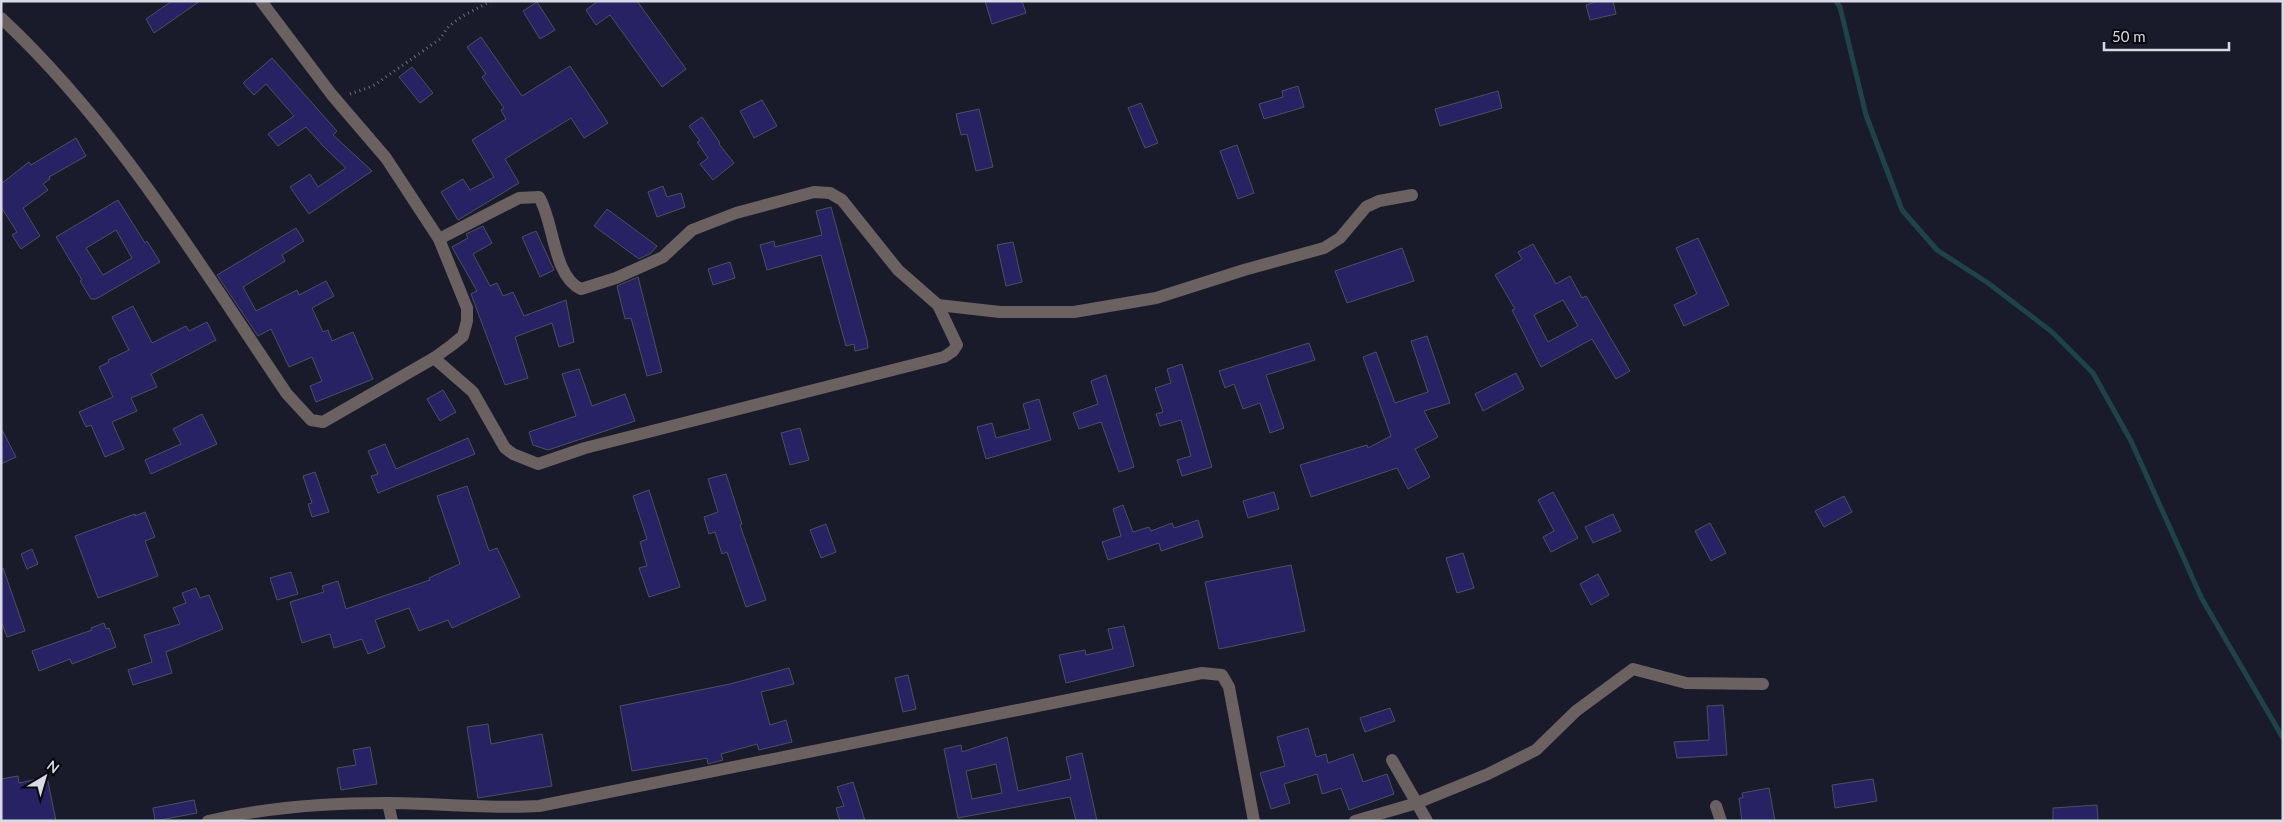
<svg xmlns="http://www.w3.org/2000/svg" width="2284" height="822" viewBox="0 0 2284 822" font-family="Lato,sans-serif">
<rect width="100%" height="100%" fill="#1a1b2a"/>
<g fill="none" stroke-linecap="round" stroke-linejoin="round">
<path stroke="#1e4449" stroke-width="5" d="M1836,1L1840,7L1866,115L1902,210L1937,250L1988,283L2052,332L2093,373L2131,441L2202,599L2283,738"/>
</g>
<g fill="#272263" stroke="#4d4f60" fill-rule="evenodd">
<path d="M172,1H200L154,33L146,19Z"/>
<path d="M598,1H637L686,69L662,87L610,15L596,25L586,10Z"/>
<path d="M985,1H1022L1026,13L992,24Z"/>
<path d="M1599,1H1613L1616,14L1590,20L1586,5Z"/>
<path d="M537,2L555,30L540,39L523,11Z"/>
<path d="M481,37L522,96L570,66L608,123L584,138L571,118L505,159L519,183L458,220L441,192L463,179L470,190L494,177L472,140L506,119L501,110L504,108L482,77L486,74L467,47Z"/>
<path d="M272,58L337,131L333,135L372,171L309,214L290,187L310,174L318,187L346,168L326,149L306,127L278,146L268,134L294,116L266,84L254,95L243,83Z"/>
<path d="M412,67L433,93L420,103L399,77Z"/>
<path d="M1298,86L1304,107L1264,119L1259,104L1283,97L1282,91Z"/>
<path d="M1498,91L1502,108L1440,126L1435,109Z"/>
<path d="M762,100L777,126L754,138L740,111Z"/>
<path d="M1141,103L1158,143L1145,148L1128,108Z"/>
<path d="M979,109L993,167L976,171L967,134L961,135L956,114Z"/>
<path d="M702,117L720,143L719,144L734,163L713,180L700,164L708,158L697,142L700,141L689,126Z"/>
<path d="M76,138L86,156L49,177L50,179L43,184L48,190L23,208L40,236L21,249L12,235L17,232L1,207V184L29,162L31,165Z"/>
<path d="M1237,145L1254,193L1238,199L1220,151Z"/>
<path d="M663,186L667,197L681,193L685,207L657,217L648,192Z"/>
<path d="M118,200L145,243L147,241L160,262L96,299H91L80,281L82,280L56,237ZM116,230L132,258L103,275L86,248Z"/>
<path d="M831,207L867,340L868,348L855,351L854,344L846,346L821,255L767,270L760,245L774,241L775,247L822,235L816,211Z"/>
<path d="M607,209L657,246L651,253L639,259L594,226Z"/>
<path d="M483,226L492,243L473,254L490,286L497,283L503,296L513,292L524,316L566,300L574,342L559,347L552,323L515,337L528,378L505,385L471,294L477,291L452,247L468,238L466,234Z"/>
<path d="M296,228L304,241L282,255L285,261L243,287L256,311L297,290L299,295L326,281L334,296L312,308L323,332L328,330L332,341L353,332L373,379L316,402L310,386L322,381L312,357L289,367L271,329L258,336L217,275Z"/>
<path d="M536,231L554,270L540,277L522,237Z"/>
<path d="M1698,238L1729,305L1684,326L1674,305L1697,294L1676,248Z"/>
<path d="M1013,242L1022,282L1006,286L997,245Z"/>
<path d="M1533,244L1556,284L1570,276L1582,298L1586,296L1630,371L1616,379L1592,339L1541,367L1512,310L1515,309L1495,275L1522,259L1518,252ZM1563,300L1578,326L1548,342L1534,315Z"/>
<path d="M1402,248L1414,281L1347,303L1335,271Z"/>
<path d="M730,262L735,278L713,285L708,269Z"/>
<path d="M638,277L662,372L647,376L631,318L625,319L617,286Z"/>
<path d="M133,306L152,343L186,326L189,331L207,322L216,340L151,374L157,387L131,398L137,411L112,422L124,449L105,457L91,425L86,427L79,412L113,397L99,367L109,362L108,360L129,350L112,317Z"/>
<path d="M1427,336L1450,403L1424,411L1438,437L1415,449L1430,477L1408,489L1397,468L1311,497L1300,465L1367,445L1368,448L1391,436L1363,357L1376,352L1395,403L1428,392L1411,341Z"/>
<path d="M1309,343L1315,360L1266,375L1284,428L1270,433L1260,403L1243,409L1234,384L1225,388L1219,371Z"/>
<path d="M1182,364L1212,467L1182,476L1177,460L1191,456L1181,420L1160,426L1156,414L1163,412L1155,388L1171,383L1167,369Z"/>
<path d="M579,369L592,406L625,394L635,421L548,450L533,445L529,432L576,416L562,374Z"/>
<path d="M1516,373L1524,389L1483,411L1475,394Z"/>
<path d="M1106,375L1134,467L1119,472L1101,422L1079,429L1073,413L1098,404L1091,381Z"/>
<path d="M443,390L456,412L440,421L427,399Z"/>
<path d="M1039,399L1051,440L986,459L977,427L992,423L996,438L1030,429L1023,404Z"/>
<path d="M202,414L217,444L151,474L145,460L181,444L173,429Z"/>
<path d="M1,428L16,457L1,464Z"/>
<path d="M800,428L809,460L790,465L781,433Z"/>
<path d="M468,438L475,454L378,493L371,476L378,474L368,451L385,444L396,469Z"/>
<path d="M315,472L329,512L312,517L308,504L312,503L303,476Z"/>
<path d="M726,474L742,524L740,525L766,600L746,607L727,552L722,554L715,532L709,534L704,517L718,512L708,479Z"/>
<path d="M467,486L489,551L497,548L520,597L452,628L448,620L419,631L409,608L375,620L385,647L368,654L362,639L334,648L330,634L302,643L290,602L324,592L322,586L338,581L346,609L430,580L429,578L460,564L437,496Z"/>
<path d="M649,490L680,587L649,597L639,568L647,566L640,542L647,539L633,496Z"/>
<path d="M1274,492L1279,509L1248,518L1243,501Z"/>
<path d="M1553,492L1578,538L1551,552L1543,537L1554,531L1538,500Z"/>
<path d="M1844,496L1852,512L1824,527L1815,511Z"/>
<path d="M1123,505L1133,532L1149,527L1151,531L1172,523L1174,528L1198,520L1203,537L1161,551L1159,543L1108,560L1102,542L1121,536L1113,509Z"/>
<path d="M145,512L155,537L145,541L158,576L98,598L75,536L135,514V516Z"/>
<path d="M1613,514L1621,531L1593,543L1585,527Z"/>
<path d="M1710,523L1726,553L1711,561L1695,531Z"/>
<path d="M826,524L836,552L821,558L810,530Z"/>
<path d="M32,549L38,564L27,569L21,554Z"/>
<path d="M1463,553L1474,588L1457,593L1446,558Z"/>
<path d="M1291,565L1305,631L1219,649L1205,582Z"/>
<path d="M1,568H3L25,631L7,637L1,621Z"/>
<path d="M291,572L298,594L277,600L270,578Z"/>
<path d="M1598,574L1609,595L1591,605L1580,584Z"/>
<path d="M196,588L200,598L209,595L223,629L166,652L172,673L133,685L128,670L152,662L144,635L180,624L173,608L186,603L182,593Z"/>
<path d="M104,623L106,629L109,628L116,647L72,664L70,659L39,671L32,651L92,630L91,628Z"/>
<path d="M1124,626L1134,666L1066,683L1059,655L1085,650L1086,655L1113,649L1108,629Z"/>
<path d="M789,668L794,684L761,692L770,725L786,720L792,742L759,750L757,744L721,754L723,760L708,764L707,758L632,771L620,706L730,684Z"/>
<path d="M908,675L916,709L903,712L895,678Z"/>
<path d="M1723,705L1727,755L1677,758L1674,742L1709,740L1707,706Z"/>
<path d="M1390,708L1395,721L1365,732L1360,718Z"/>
<path d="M488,724L491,744L542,734L552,786L478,798L467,727Z"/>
<path d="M1308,728L1316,757L1326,754L1328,763L1353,754L1363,782L1387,774L1394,794L1349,810L1341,788L1322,794L1317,774L1284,784L1290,803L1271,809L1260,773L1285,766L1277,737Z"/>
<path d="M1007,737L1018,791L1071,779L1066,757L1082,753L1097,821H1076L1070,797L958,818L944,749L961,745L962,752ZM996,764L1002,793L972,799L966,771Z"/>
<path d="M370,747L377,784L341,790L337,768L356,765L353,750Z"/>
<path d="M18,776L19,783L47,777L56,821H1V779Z"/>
<path d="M1873,779L1877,801L1835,808L1832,785Z"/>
<path d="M853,782L865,821H840L836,808L844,806L837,787Z"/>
<path d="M1769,788L1775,821H1742L1739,798H1743L1742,793Z"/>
<path d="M194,800L197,813L155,821L153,808Z"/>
<path d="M2097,805L2098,821H2053V808Z"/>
</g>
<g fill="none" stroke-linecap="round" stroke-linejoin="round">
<path stroke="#6f707d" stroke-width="3" stroke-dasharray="1 4" stroke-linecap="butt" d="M350,94L373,86L440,39L449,26L461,17L491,1"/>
<g stroke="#6a6160" stroke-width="12">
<path d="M1,18C117,126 199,264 287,394L311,420L323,422L434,358L452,345L463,336L467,321V308L439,239L386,158L332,95L261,1"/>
<path d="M938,305L1000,312H1074L1156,298L1244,270L1324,248L1340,238L1366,207L1379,201L1412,195"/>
<path d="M434,358L473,392L505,448L513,454L538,464L585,448L944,357L953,351L957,345L938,305L898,270L842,200L830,193L814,192L736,213L692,230L663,257L616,278L581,289C553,277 554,221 539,197L519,198L439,239"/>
<path d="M1392,760L1427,821"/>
<path d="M388,803L392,821"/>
<path d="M1716,806L1721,821"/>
<path d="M208,821C267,807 327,803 386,803C437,803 488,809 539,806L1202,673L1222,675L1229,687L1254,821"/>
<path d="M1355,821L1417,803L1488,774L1536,750L1576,711L1633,669L1686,683L1763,684"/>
</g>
</g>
<rect width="2284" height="822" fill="none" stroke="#d9dae5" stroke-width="5"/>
<g transform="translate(45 777) rotate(38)" stroke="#06070d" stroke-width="4" paint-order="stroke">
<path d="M0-4L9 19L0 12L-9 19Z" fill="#d9dae5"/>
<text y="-8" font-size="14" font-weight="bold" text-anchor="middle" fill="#d9dae5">N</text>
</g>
<path d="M2104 42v8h125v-8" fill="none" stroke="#d9dae5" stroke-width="2.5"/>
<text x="2112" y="42" font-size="15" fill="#d9dae5" stroke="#06070d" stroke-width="4" paint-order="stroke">50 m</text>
</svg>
